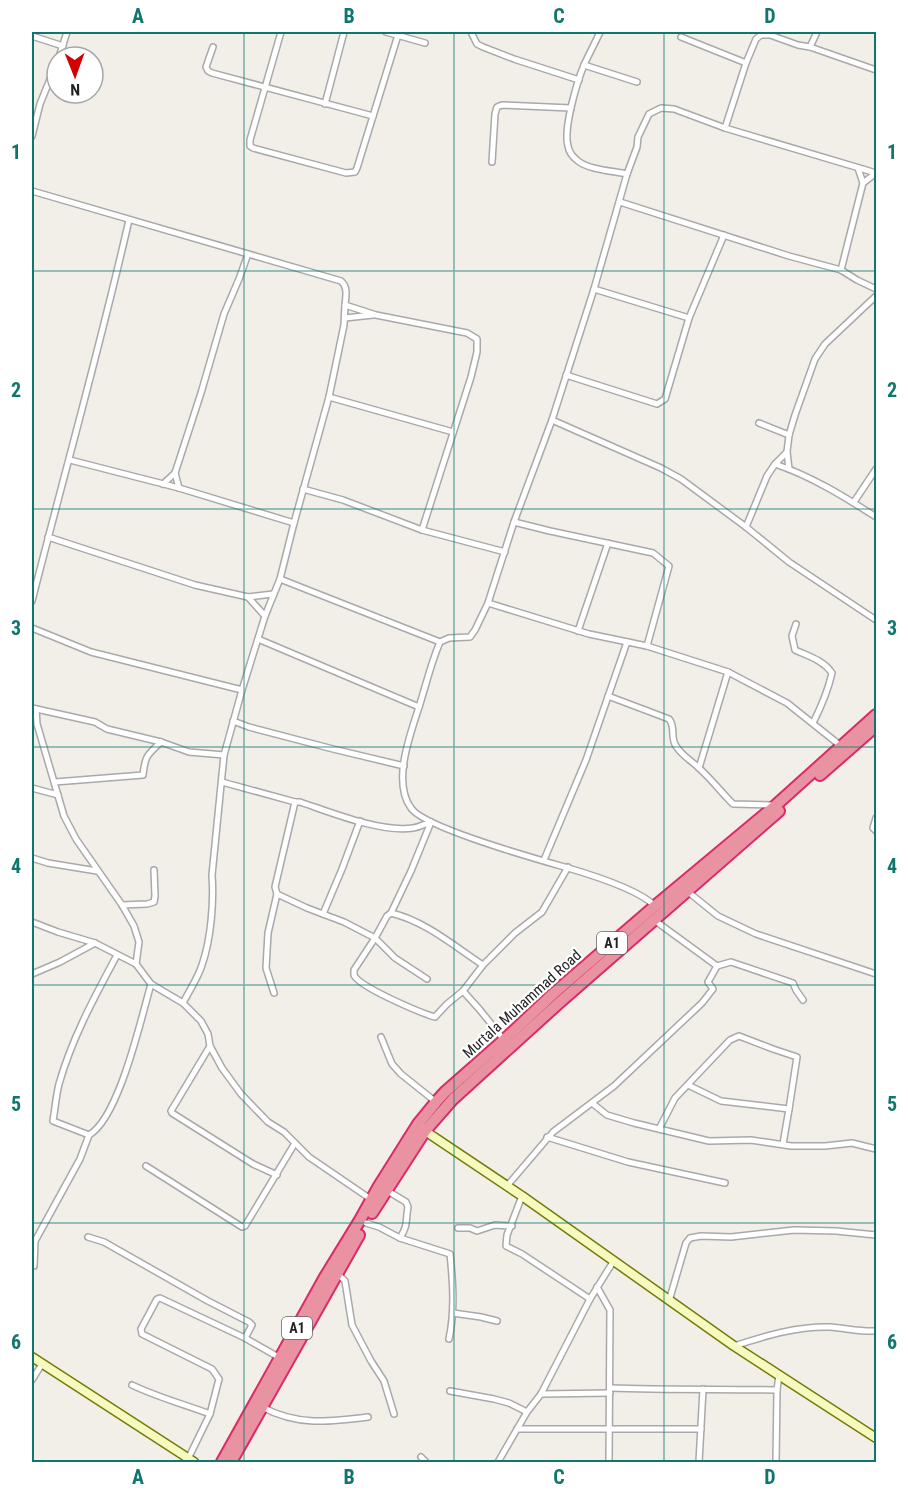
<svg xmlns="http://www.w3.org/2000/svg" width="908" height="1494" viewBox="0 0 908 1494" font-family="'Roboto Condensed',sans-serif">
<rect width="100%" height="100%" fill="#f2efe9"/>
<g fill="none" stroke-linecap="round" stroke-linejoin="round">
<defs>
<g id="street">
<path d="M281,32L250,140V146L253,148L346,173L355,172L357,168L398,35"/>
<path d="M386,32L425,43"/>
<path d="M471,32L477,44L483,47L514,59L579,80"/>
<path d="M600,32C595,43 589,54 584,65C577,82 563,129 568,146C569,152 574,158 578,161C589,170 614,171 627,174"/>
<path d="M32,36L63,46"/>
<path d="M681,37L746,63"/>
<path d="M213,47L206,67L208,71L212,73L373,116"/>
<path d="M810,47L876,70"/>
<path d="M59,57L67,32"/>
<path d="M584,65L637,82"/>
<path d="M325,104L344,32"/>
<path d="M725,128L746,63L756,39L761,35H770L798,45L810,47L817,32"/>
<path d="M32,136L40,104L57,62"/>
<path d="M492,162L495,114L497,107L502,105L571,108"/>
<path d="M863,183L876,173"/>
<path d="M32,191L341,281C348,287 346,296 345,305L376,315L467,333L477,339V352L471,377L422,530"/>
<path d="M620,202L789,256L841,270L857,280L876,289"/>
<path d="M841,270L863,183L858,168"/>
<path d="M594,289L689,318"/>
<path d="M345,318L373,315"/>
<path d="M566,375L657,404L665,399L689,318L724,235"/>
<path d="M329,397L453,432"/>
<path d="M552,420L661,468L681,479L746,527L789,562L876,620"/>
<path d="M759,423L789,435"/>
<path d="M787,452L789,469"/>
<path d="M70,460L179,488L294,523L280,579L265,616L242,690L224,755L212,875C214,902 211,939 202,965C198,978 189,991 183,1003"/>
<path d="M775,464C811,476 845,497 876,517"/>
<path d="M175,473L179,488"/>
<path d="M163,484L175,473L201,393L224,314L239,279L248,254"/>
<path d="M303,489L343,500L422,530L505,552"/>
<path d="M854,502L876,469"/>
<path d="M514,522L550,531L653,553L669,566L647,646"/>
<path d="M294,523L329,397L344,325L345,305"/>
<path d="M746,527L767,476L775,464L787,452L789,435L795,415L815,359L825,344L876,296"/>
<path d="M48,537L195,585L248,597L273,594"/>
<path d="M280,579L440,642"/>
<path d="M248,597L265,616"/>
<path d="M32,601C64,474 100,348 129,220"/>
<path d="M488,603L589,634L647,646L728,672L787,703L841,746"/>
<path d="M796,624L792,636L795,650C808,656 823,660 832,673C828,691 821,707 813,723"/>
<path d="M32,628L91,652L242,690"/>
<path d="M578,631L608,543"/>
<path d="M258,639L419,707"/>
<path d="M608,696L669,719C676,727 670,738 676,746C682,756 692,761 700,769C712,780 722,793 733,804L774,805"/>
<path d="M32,708L95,722L107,729L161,742L189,752L224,755"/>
<path d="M36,709L37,724L64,816L76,839L122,905L134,926L139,942L136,964"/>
<path d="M233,721L249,727L333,749L404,766"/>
<path d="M699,768L728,672"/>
<path d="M55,782L143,775C145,756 147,755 161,742"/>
<path d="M222,782L295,802"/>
<path d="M32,788L58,795"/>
<path d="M876,818L873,828L876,831"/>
<path d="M431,822L411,871L391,913L387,916L375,938L354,970C354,971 354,973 354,975C359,987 421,1013 435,1017L447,1004L463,991L483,965L515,933L542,912L568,867"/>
<path d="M32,858L48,863L97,871"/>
<path d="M544,860L586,760L627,642"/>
<path d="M687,891L718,916L756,934L876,974"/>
<path d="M277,894L307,908L344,922L375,938L395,958L427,979"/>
<path d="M122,905L147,904L154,902L155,896L154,870"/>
<path d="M655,906C638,889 592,875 568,868C540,860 424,828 411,808C392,782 410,735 419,707C426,685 431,663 440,642L449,638L470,637L475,630L488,603L514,522L552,420L594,289L627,174L637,147L638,137L649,114L661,108L674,109L725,128L876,173"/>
<path d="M391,913C425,921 454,946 483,965"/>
<path d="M323,914L342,869L360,821"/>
<path d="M32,922L58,932L95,943L136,964L151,984L183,1003L201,1021L208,1034L210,1046L222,1068L241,1094L268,1122L284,1132L309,1157L372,1200"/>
<path d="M717,966L731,962L793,983L796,990L803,1000"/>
<path d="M32,974L60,962L95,943"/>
<path d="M463,991L480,1010L504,1040"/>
<path d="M274,993L266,968L268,933L277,894L275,887L295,802H300C330,812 381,833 413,828C419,827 425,824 431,822"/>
<path d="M381,1037L392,1064L401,1074L436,1102"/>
<path d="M210,1046L171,1111L172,1113L253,1164L277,1175"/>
<path d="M688,1085L721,1101L789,1109L783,1144"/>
<path d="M592,1103L607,1115L634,1123L709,1141L751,1140L791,1146H825L852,1143L876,1149"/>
<path d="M659,1129L675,1098L730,1040L739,1036L773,1049L797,1057L789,1109"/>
<path d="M89,1135L53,1121C55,1109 56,1096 59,1084C72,1038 95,996 117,955"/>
<path d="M547,1137L628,1162L725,1183"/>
<path d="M146,1166L242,1227L245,1226L295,1143"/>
<path d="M507,1186L553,1132L614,1086L702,1003L713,989L708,982L717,966L654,920"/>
<path d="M386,1190L406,1202L408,1207C405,1222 409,1223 400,1238"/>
<path d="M522,1196L507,1235L506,1246L522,1254L590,1299"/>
<path d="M366,1223L379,1227L400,1238L450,1254C453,1282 455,1311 449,1339"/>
<path d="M458,1228H470L477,1231L495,1225L512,1226"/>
<path d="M88,1237L104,1242L208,1301L249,1322L252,1325L245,1338"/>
<path d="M32,1266H34L35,1241L80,1159L89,1135C119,1118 141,1019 151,984"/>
<path d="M338,1274L345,1281L352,1325L371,1361L384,1381L394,1414"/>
<path d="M597,1287L610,1310L609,1462"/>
<path d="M669,1301L686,1243L690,1238L701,1236L731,1237L794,1230L836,1231L876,1235"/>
<path d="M453,1313L481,1317L497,1321"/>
<path d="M734,1346C765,1336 797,1326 830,1327C845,1328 861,1332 876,1331"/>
<path d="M32,1380L42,1364"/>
<path d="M132,1385C157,1397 183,1404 210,1414"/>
<path d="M610,1388C666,1390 721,1389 777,1390"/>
<path d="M450,1391L494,1399L509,1403L527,1412"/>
<path d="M541,1394L610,1393"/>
<path d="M262,1407C297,1426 329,1422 368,1417"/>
<path d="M517,1429H701"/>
<path d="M421,1457L426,1462"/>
<path d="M188,1459L210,1414L219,1379L212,1369L142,1334L141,1329L157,1299L160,1298L245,1338L280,1358"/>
<path d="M498,1462L527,1412L541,1394L590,1299L613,1262"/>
<path d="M699,1462L703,1389"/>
<path d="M776,1462L777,1390L779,1375"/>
</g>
<g id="secondary">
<path d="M421,1127L431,1135L522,1196L734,1346L876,1438"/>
<path d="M32,1357L194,1462"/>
</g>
<g id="highway">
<path d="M820,775L876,726"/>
<path d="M372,1213L425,1131L453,1099L560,1002L779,811"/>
<path d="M222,1462L325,1277L360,1220L379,1186L418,1124L436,1102L445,1092L504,1040L553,994L655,906L776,805L876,715"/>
<path d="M231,1462L359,1235"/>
</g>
</defs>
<use href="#street" stroke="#a9a9a9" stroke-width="8"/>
<use href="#secondary" stroke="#707d05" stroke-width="11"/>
<use href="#highway" stroke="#dc2a67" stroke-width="14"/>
<use href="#street" stroke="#fff" stroke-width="5"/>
<use href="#secondary" stroke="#f7fabf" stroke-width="8"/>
<use href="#highway" stroke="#e892a2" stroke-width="10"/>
</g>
<path fill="none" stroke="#0f766e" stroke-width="1.5" stroke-opacity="0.55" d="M244,32V1462M454,32V1462M664,32V1462M32,271H876M32,509H876M32,747H876M32,985H876M32,1223H876"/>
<g text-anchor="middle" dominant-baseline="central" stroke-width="4.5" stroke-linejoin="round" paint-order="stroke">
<g fill="#fff" stroke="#646464" stroke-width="1.5">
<rect x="597" y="932" width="30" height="22" rx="4.5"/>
<rect x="282" y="1317" width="30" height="22" rx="4.5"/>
</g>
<g font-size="14" font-weight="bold" fill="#222">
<text x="612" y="943">A1</text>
<text x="297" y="1328">A1</text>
</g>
<g font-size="15" fill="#222" stroke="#fff">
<text transform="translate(522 1004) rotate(-42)">Murtala Muhammad Road</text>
</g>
</g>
<rect width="908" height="1494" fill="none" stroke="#ffffff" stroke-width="66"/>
<g transform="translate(75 75) rotate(179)"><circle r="28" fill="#ffffff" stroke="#a7a7a7" stroke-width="1.5"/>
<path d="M0-4.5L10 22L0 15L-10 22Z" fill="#d40000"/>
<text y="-9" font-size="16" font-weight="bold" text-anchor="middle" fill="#222222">N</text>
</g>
<rect x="33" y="33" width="842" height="1428" fill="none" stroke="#0f766e" stroke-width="2"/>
<g font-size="20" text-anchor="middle" font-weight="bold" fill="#0f766e">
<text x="138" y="23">A</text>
<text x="349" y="23">B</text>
<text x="559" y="23">C</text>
<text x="770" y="23">D</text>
<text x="16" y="159">1</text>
<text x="892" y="159">1</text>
<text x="16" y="397">2</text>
<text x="892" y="397">2</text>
<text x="16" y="635">3</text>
<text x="892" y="635">3</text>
<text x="16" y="873">4</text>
<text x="892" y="873">4</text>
<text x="16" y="1111">5</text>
<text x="892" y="1111">5</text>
<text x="16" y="1349">6</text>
<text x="892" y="1349">6</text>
<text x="138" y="1484">A</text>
<text x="349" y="1484">B</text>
<text x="559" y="1484">C</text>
<text x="770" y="1484">D</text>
</g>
</svg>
